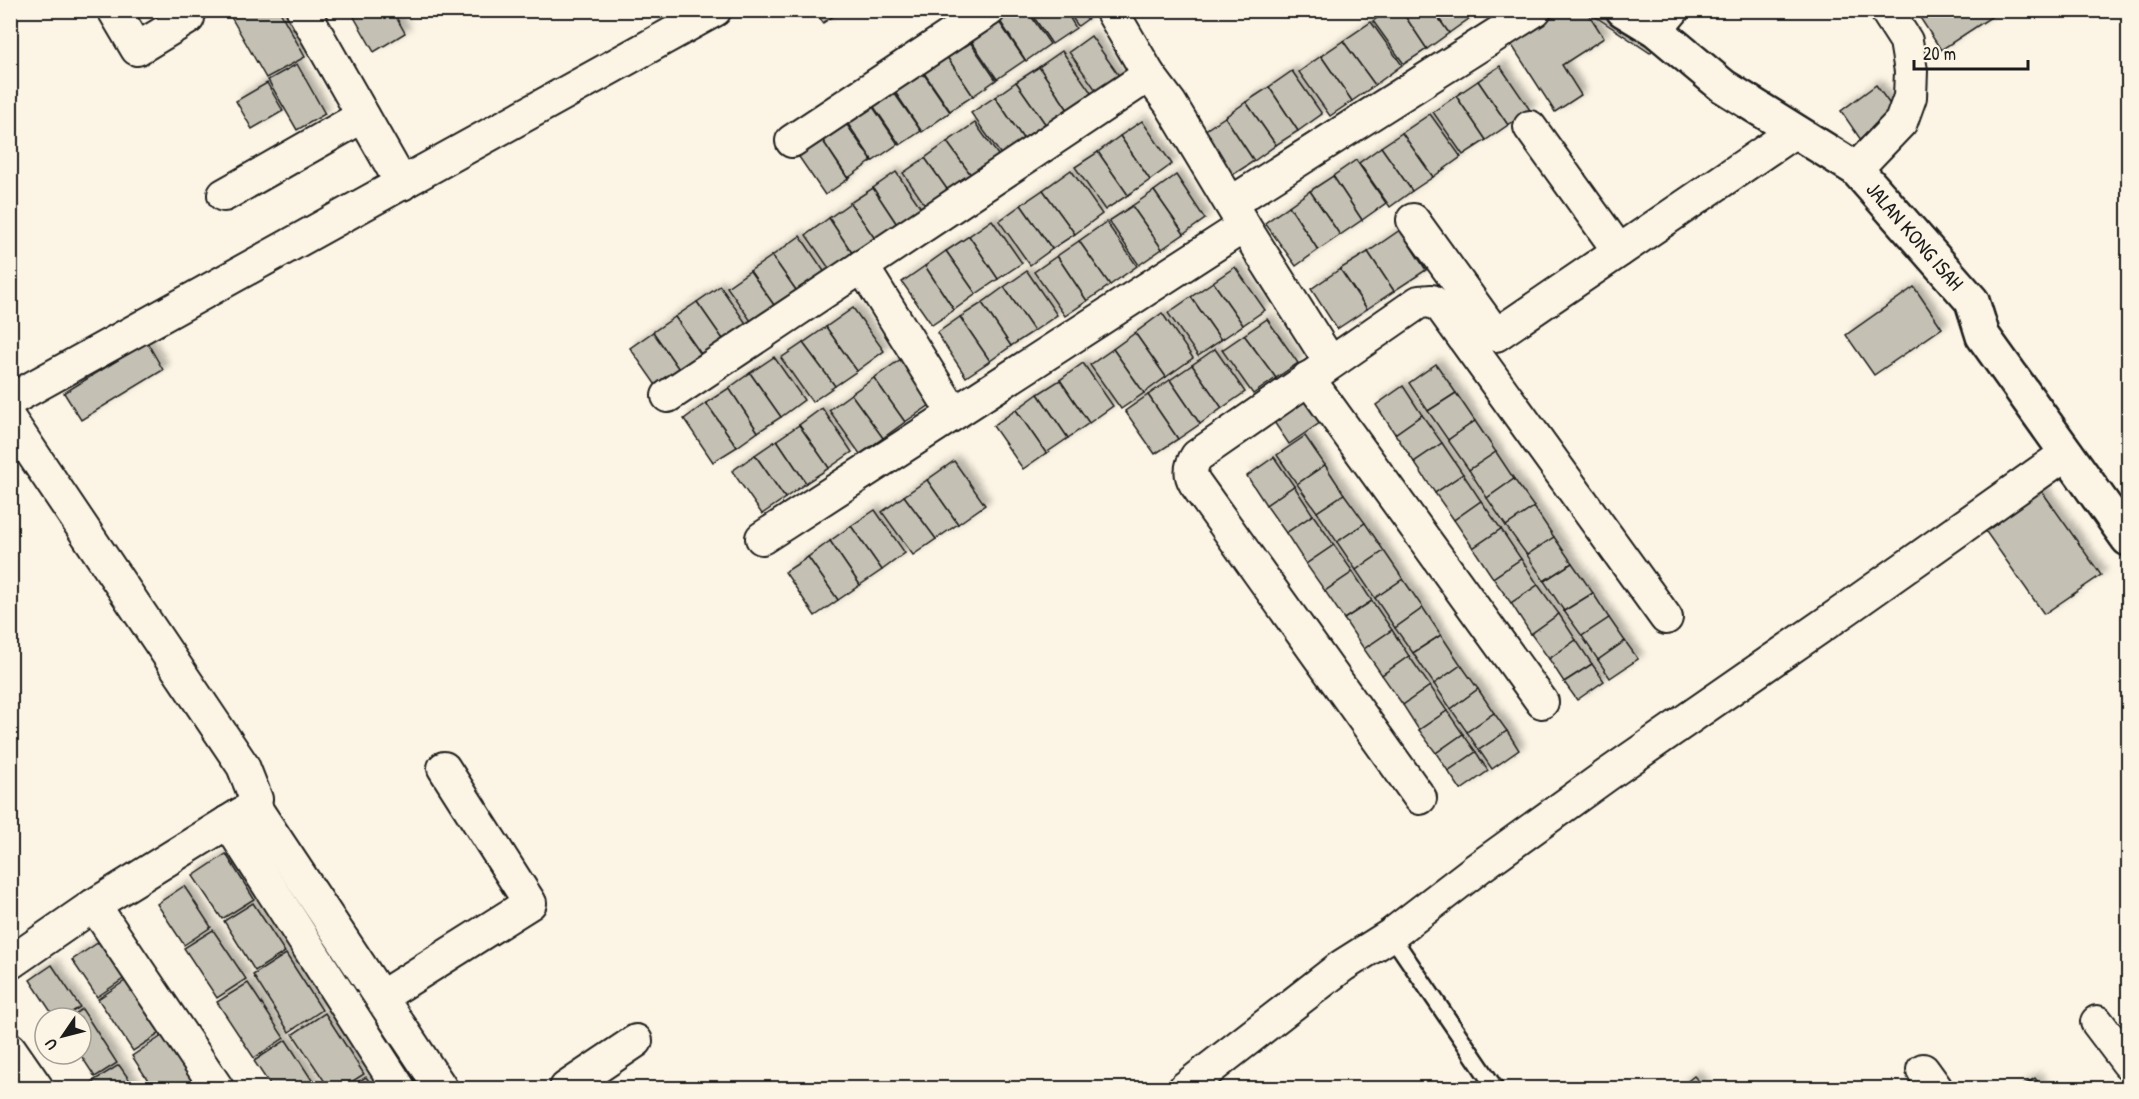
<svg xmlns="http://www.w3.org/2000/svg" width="2139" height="1099" viewBox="0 0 2139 1099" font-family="'Patrick Hand',sans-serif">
<defs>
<filter id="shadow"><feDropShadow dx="5.5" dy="-5.5" stdDeviation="3" flood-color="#0004"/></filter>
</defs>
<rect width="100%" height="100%" fill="#fcf5e5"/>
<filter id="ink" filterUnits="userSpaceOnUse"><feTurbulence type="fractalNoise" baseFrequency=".0167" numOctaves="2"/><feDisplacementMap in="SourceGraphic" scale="12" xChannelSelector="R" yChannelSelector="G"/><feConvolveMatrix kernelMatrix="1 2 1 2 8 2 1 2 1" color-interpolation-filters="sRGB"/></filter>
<g filter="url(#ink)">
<g fill="#c4c0b3" stroke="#1c1c1c" stroke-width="1.5" filter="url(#shadow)">
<path d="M227,10H279L305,57L266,78Z"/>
<path d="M350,10H392L405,33L374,52Z"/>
<path d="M815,10H843L823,23Z"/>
<path d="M1009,10H1027L1050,44L1026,61L998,18Z"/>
<path d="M1029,10H1065L1076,28L1052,44Z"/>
<path d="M1067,10H1100L1078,26Z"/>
<path d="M1389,10H1401L1427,49L1404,64L1373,21Z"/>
<path d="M1401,10H1433L1449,33L1427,49Z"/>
<path d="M1433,10H1465L1470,18L1449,33Z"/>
<path d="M1465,10H1481L1470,18Z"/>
<path d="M1562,10H1586L1604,38L1562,65L1581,95L1555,112L1511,44Z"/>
<path d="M1591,10H1613L1659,41L1650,53L1590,13Z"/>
<path d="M1921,10H1987L1991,17L1941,50L1917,13Z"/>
<path d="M997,19L1025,60L997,79L969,38Z"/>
<path d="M1371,22L1402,65L1375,85L1343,41Z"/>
<path d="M1091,36L1122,80L1100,96L1069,52Z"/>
<path d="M968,39L996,80L973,96L945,54Z"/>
<path d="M1343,41L1375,85L1352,101L1321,56Z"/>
<path d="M1062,51L1092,94L1068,110L1039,67Z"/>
<path d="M945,54L973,96L950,111L922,70Z"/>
<path d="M1321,56L1352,101L1330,116L1299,72Z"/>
<path d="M297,64L325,114L297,130L268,80Z"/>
<path d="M1500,66L1530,110L1508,125L1478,81Z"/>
<path d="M1039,67L1068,110L1046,125L1016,82Z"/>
<path d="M921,70L950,112L922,132L893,89Z"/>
<path d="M1292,71L1322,114L1298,131L1269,87Z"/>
<path d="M1478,81L1508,125L1486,140L1456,96Z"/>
<path d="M1016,82L1046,125L1024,140L995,97Z"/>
<path d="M267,83L283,111L252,129L236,101Z"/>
<path d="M1876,85L1899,117L1863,143L1841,111Z"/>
<path d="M1269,87L1298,131L1276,145L1246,102Z"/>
<path d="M892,90L921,131L900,145L872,104Z"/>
<path d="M1456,96L1486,140L1463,155L1433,112Z"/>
<path d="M995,97L1024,140L1002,156L971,113Z"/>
<path d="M1246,102L1276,145L1254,161L1225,117Z"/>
<path d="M871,104L898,144L873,161L846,121Z"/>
<path d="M1430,114L1461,157L1433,177L1402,133Z"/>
<path d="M1225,117L1254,161L1231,176L1201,133Z"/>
<path d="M1142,121L1172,164L1150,180L1120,136Z"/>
<path d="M845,122L872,161L848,178L821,138Z"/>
<path d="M975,123L1006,166L979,186L947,142Z"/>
<path d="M1402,133L1433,177L1412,191L1381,147Z"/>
<path d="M1120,136L1150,180L1128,195L1098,152Z"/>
<path d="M821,138L848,179L825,195L797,154Z"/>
<path d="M947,142L979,186L956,202L925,158Z"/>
<path d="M1381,147L1412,191L1390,207L1359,163Z"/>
<path d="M1098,152L1128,195L1105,210L1075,167Z"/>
<path d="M925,158L956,202L934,218L903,173Z"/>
<path d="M1356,160L1386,203L1362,220L1333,176Z"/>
<path d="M1071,170L1102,214L1075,234L1043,190Z"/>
<path d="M896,172L926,215L902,232L873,188Z"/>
<path d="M1176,175L1205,219L1184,234L1154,191Z"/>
<path d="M1333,176L1362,220L1340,235L1310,191Z"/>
<path d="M873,188L902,232L880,246L850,203Z"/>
<path d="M1043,190L1075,234L1052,249L1021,205Z"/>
<path d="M1154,191L1184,234L1162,249L1132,206Z"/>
<path d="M1310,191L1340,235L1318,250L1289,206Z"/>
<path d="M850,203L880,246L858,262L829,218Z"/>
<path d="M1021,205L1052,249L1030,265L999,221Z"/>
<path d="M1132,206L1162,249L1139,265L1109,221Z"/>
<path d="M1289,206L1318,250L1296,266L1265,223Z"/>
<path d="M829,218L858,262L835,277L806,235Z"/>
<path d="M992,220L1022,263L998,279L969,236Z"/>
<path d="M1106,222L1137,266L1110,285L1079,241Z"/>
<path d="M1400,230L1426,270L1394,291L1368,252Z"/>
<path d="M800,236L830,280L803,300L772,256Z"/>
<path d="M969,236L998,279L976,294L946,251Z"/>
<path d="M1079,241L1110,285L1087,301L1057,256Z"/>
<path d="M946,251L976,294L954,310L925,266Z"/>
<path d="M1368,252L1394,291L1367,309L1340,269Z"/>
<path d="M772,256L803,300L781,315L750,271Z"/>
<path d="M1057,256L1087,301L1065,316L1034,272Z"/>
<path d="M925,266L954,310L932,325L902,282Z"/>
<path d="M1235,267L1265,310L1243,325L1213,282Z"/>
<path d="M1340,269L1367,309L1337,329L1311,289Z"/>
<path d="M750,271L781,315L758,331L727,287Z"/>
<path d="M1027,271L1057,315L1034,331L1004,287Z"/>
<path d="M1213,282L1243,325L1221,340L1191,297Z"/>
<path d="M720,286L750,329L727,345L697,302Z"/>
<path d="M1004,287L1034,331L1011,346L982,303Z"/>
<path d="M1914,287L1942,328L1874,375L1846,335Z"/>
<path d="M1191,297L1221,340L1198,356L1168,313Z"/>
<path d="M697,302L727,345L705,360L675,317Z"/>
<path d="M982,303L1011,346L990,361L960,317Z"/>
<path d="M853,308L884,351L857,371L826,327Z"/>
<path d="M1162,313L1193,358L1166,377L1135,333Z"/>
<path d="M675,317L705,360L683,375L653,332Z"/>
<path d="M960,317L990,361L966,377L937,333Z"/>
<path d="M1267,319L1298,363L1276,378L1244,335Z"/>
<path d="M826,327L857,371L835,386L803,343Z"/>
<path d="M653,332L683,375L660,391L630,348Z"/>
<path d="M1135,333L1166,377L1144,393L1113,349Z"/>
<path d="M1244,335L1276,378L1253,394L1222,350Z"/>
<path d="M147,342L163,370L81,420L64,393Z"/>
<path d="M803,343L835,386L812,402L781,358Z"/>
<path d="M1113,349L1144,393L1121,409L1090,365Z"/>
<path d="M1215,349L1245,392L1222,408L1192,365Z"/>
<path d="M774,357L804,400L781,417L750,373Z"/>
<path d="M901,359L933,403L905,422L874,378Z"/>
<path d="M1083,363L1113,406L1089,423L1060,380Z"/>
<path d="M1436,364L1456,393L1428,411L1409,383Z"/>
<path d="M1192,365L1222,408L1200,424L1170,380Z"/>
<path d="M750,373L781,417L758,432L729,388Z"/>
<path d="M874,378L905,422L883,438L851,394Z"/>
<path d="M1060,380L1089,423L1068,438L1038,394Z"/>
<path d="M1170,380L1200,424L1178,439L1148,395Z"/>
<path d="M1403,386L1422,415L1395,434L1376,405Z"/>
<path d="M729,388L758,432L737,447L706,403Z"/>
<path d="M1456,393L1475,421L1448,440L1428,411Z"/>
<path d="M851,394L883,438L860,454L829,410Z"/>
<path d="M1038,394L1068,438L1046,453L1016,410Z"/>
<path d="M1316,394L1330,416L1289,444L1274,422Z"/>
<path d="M1148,395L1178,439L1155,454L1125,411Z"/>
<path d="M706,403L737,447L713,462L684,419Z"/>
<path d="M822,408L852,452L829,468L799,425Z"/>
<path d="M1016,410L1046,453L1023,469L993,426Z"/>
<path d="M1422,415L1442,443L1414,462L1395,434Z"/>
<path d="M1475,421L1496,452L1469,470L1448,440Z"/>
<path d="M799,425L829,468L806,483L777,440Z"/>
<path d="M1305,436L1325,465L1297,484L1277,455Z"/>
<path d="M777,440L806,483L785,498L755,455Z"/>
<path d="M1442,443L1463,474L1435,493L1414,462Z"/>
<path d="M1496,452L1514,479L1487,498L1469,470Z"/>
<path d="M755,455L785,498L762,514L732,471Z"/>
<path d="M1274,457L1294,486L1266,505L1247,476Z"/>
<path d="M954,461L985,505L958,524L927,480Z"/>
<path d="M1325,465L1344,494L1317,512L1297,484Z"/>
<path d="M1463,474L1481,501L1454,520L1435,493Z"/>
<path d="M1514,479L1534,507L1506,526L1487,498Z"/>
<path d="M927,480L958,524L936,539L904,496Z"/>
<path d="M1294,486L1313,515L1286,533L1266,505Z"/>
<path d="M2041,490L2101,575L2044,614L1984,529Z"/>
<path d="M1344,494L1365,523L1337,542L1317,512Z"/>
<path d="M904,496L936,539L913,555L882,512Z"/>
<path d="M1481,501L1501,529L1473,548L1454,520Z"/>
<path d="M1534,507L1554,537L1527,555L1506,526Z"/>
<path d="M875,510L905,553L882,570L851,526Z"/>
<path d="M1313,515L1334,545L1306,564L1286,533Z"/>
<path d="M1365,523L1384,551L1356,570L1337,542Z"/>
<path d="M851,526L882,570L860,585L830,541Z"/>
<path d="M1501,529L1521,559L1493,578L1473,548Z"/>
<path d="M1554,537L1572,563L1544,581L1527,555Z"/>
<path d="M830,541L860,585L838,600L808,557Z"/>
<path d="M1334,545L1353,572L1325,591L1306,564Z"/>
<path d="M1384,551L1403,579L1375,598L1356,570Z"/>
<path d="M808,557L838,600L815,616L785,572Z"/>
<path d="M1521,559L1538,585L1511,603L1493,578Z"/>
<path d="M1572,563L1593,593L1564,611L1544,581Z"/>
<path d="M1353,572L1372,601L1344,619L1325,591Z"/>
<path d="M1403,579L1423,608L1395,628L1375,598Z"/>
<path d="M1538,585L1559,614L1531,634L1511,603Z"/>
<path d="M1593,593L1609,618L1582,636L1564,611Z"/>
<path d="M1372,601L1392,630L1364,649L1344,619Z"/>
<path d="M1423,608L1441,635L1413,653L1395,628Z"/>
<path d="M1559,614L1576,640L1549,659L1531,634Z"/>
<path d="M1609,618L1625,641L1598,660L1582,636Z"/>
<path d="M1392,630L1409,656L1382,675L1364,649Z"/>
<path d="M1441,635L1461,665L1434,684L1413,653Z"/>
<path d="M1576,640L1592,664L1564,682L1549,659Z"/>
<path d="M1625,641L1638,659L1610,678L1598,660Z"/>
<path d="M1409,656L1430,686L1403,705L1382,675Z"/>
<path d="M1592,664L1604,681L1577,700L1564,682Z"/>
<path d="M1461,665L1478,689L1451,709L1434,684Z"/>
<path d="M1430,686L1447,711L1419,730L1403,705Z"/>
<path d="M1478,689L1494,713L1467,732L1451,709Z"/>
<path d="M1447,711L1463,734L1436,753L1419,730Z"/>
<path d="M1494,713L1507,731L1479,750L1467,732Z"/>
<path d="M1507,731L1519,750L1492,769L1479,750Z"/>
<path d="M1463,734L1476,752L1448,771L1436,753Z"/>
<path d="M1476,752L1488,771L1461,790L1448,771Z"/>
<path d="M226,854L254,899L222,919L193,876Z"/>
<path d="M184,886L211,927L184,945L157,904Z"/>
<path d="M253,903L285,952L255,971L224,921Z"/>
<path d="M213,930L246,979L217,998L184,948Z"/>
<path d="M105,938L129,975L97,997L72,960Z"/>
<path d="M286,954L322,1010L289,1032L253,975Z"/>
<path d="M52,965L80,1007L63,1018H55L30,980Z"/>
<path d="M128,979L162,1032L133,1051L98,999Z"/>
<path d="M248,983L284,1038L254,1058L217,1002Z"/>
<path d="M82,1009L117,1063L95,1077L80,1054L81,1018H69Z"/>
<path d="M325,1013L364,1074L342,1088H329L293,1034Z"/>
<path d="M165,1034L201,1088H153L132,1056Z"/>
<path d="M286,1040L317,1088H272L254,1061Z"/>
<path d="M119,1065L135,1088H98L93,1081Z"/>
<path d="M1694,1076L1705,1088H1679Z"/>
<path d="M366,1077L374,1088H348Z"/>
<path d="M2035,1078L2042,1088H2019Z"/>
</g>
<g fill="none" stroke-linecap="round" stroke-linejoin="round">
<defs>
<path id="lane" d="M1391,935L1495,1088"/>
<g id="street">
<path d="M114,10L137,49L188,18"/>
<path d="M303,10L402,184"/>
<path d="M1111,10L1149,75"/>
<path d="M1656,30L1673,10"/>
<path d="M1530,127L1619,251"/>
<path d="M792,141L989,10"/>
<path d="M1856,169L1901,122L1910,97L1911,71L1906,41L1886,10"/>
<path d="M224,195L363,116"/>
<path d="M1231,203L1535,10"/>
<path d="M1413,220L1496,335L1795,131"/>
<path d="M862,266L953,412"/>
<path d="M1308,378L1542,702"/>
<path d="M668,396L1149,75L1170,103L1244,226L1330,362"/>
<path d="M10,400L715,10"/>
<path d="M10,420L243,766L256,799L254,806L94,905L10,963"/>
<path d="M762,538L1244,226"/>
<path d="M1420,798L1195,483C1189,473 1191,465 1197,456L1419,302L1432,301L1442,308L1666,618"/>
<path d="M254,806L441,1088"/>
<path d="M228,822L399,1088"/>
<path d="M94,905L217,1088"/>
<path d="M381,997L530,903L444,768"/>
<path d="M2097,1022L2128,1063"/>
<path d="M10,1049L37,1088"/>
<path d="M1923,1070L1936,1088"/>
<path d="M566,1088L636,1041"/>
<path d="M1185,1088L1342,966L1391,935L1478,868L1607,775L1848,608L2067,453"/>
</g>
<path id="secondary" d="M1623,10L1656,30L1723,86L1856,169L1972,301L1983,336L2128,539"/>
</defs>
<use href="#lane" stroke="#1c1c1c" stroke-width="20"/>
<use href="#street" stroke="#1c1c1c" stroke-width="36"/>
<use href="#secondary" stroke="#1c1c1c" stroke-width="38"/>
<use href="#lane" stroke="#fcf5e5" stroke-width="15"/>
<use href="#street" stroke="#fcf5e5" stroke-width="32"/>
<use href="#secondary" stroke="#fcf5e5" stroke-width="33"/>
</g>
</g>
<g text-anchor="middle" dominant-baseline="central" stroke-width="4.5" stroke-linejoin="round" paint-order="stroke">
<g font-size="21" fill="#1c1c1c" stroke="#fcf5e5">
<text transform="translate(1915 236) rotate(49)">JALAN KONG ISAH</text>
</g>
</g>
<rect width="2139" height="1099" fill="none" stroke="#fcf5e5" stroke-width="36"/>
<rect x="18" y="18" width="2103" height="1063" fill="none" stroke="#1c1c1c" stroke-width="2" filter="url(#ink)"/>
<g transform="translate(63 1036) rotate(235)"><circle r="28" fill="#fcf5e5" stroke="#a29e95" stroke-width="1.5"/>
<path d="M0-4.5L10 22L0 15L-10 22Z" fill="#1c1c1c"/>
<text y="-9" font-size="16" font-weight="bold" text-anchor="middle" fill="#1c1c1c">U</text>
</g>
<path d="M1914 60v9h114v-9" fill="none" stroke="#1c1c1c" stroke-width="3"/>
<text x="1923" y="60" font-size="18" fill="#1c1c1c" stroke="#fcf5e5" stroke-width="4.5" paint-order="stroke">20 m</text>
</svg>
